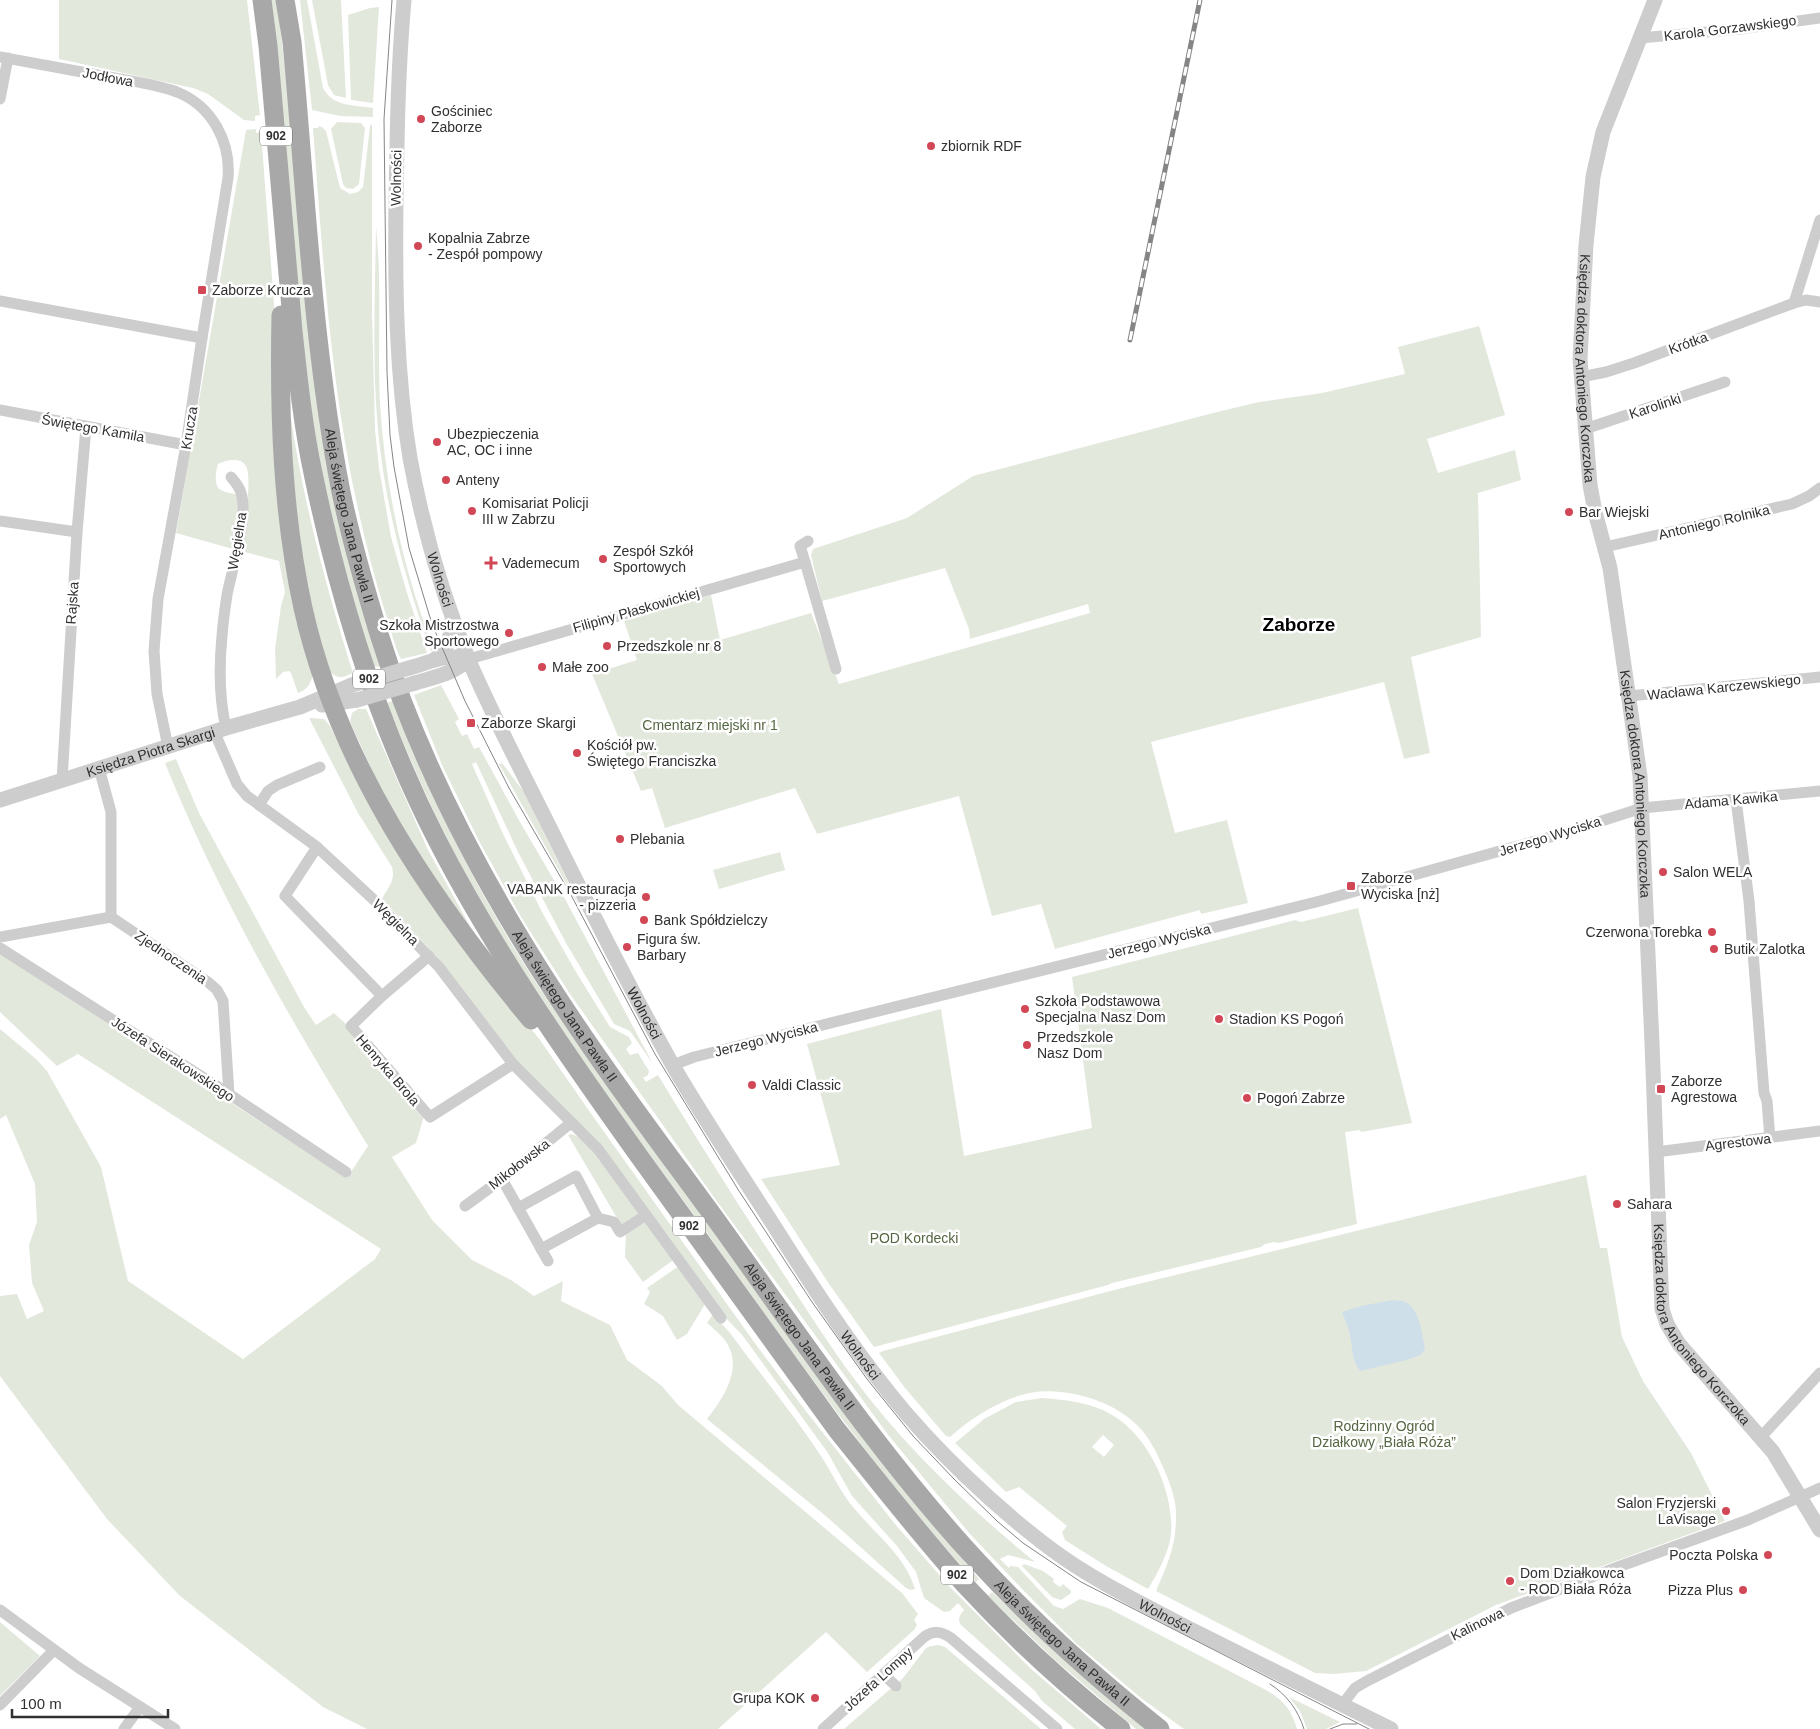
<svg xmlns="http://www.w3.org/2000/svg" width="1820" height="1729" viewBox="0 0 1820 1729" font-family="Helvetica,sans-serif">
<rect width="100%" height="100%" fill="#fff"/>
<g fill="#e3e8dd" fill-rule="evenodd">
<path d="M59,0H247L260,115L255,116V121L244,120L208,94L193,88L59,59Z"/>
<path d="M269,0H277L290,113L301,256L313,371L380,666L373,667L359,623L326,494L307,389Z"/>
<path d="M300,0H307L323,88C333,107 354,105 373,108V117L340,116L312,110Z"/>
<path d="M312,0H341L346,98L334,95L328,85Z"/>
<path d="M379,7L373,103L351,100L348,15L370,8Z"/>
<path d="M337,122L361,123L365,128L359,184L353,189L346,188L343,184L331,129Z"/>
<path d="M372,124V312L375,430L379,468L391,537L407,593L427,653L401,659C396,650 393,638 390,627C382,603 375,579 369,555C332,413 324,274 313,128H318L319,126L322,127L326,131L340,188L350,194L358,192L363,187L370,126Z"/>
<path d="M256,129V133L261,132L275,317L313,675C310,685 307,690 298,693L291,673L289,671L283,672L276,679L275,649L281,606L285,592L279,561L241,551C243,534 253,480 246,466C241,457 226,460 218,464C216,471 213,486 221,490C226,493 232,493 237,495L240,509L233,549L176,533L246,130Z"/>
<path d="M376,225C377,242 379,260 379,278C380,320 378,361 380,403C385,487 403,569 433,647L434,650L431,651C408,588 390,524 381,456C371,380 375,302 376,225Z"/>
<path d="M1479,326L1505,415L1427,439L1438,473L1515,450L1521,480L1478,493L1481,637L1411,657L1430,753L1404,759L1384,682L1151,742L1175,833L1227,820L1248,903L1201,914L1200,910L1055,949L1041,904L992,916L959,796L817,834L795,788L665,828L652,788L641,791L592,674L637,660L624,621L711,595L720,640L811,613L839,684L1090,613L1088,604L970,639L969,629L945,568L822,601L811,555L813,549L907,518L973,476L1217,412L1259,402L1322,393L1405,374L1398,347Z"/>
<path d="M288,411L290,412C303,501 326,587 353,673C345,676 340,681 330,672L302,578Z"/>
<path d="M441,685L459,719L455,722L462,736L467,734L474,749L479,747L520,822L565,899L653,1064L630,1031L614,1024L566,943L518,852L476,762L472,764L503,834L543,914L576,972L610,1027L629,1037L632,1043L626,1049L630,1055L638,1053L649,1071L648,1075L643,1078L646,1082L658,1075C698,1141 739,1206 781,1270C805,1307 829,1345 855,1380C905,1447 970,1509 1035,1562L1008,1555L1000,1559L1009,1568L1010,1566L1018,1567L1054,1606L1063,1609L1080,1599L1108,1608L1264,1689C1282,1699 1291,1708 1297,1729H1184L1141,1698L1077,1644L1024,1591L970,1534L889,1436L716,1200L570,994L521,917L478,839L442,765L414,695Z"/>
<path d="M393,701C431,799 478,893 535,981C580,1051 631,1117 680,1185C775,1319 873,1453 979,1579L976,1582C877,1474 794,1354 709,1236C637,1136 563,1038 499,933C455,862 418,781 387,703Z"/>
<path d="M358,709H366L428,850L472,930L471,931L402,835L350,722L352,713Z"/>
<path d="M309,718L324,719L330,726L336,738H340L474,955L540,1040L592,1115L757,1346L805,1410L895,1524L948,1585L1030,1668L1101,1729H1075L1042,1701L1035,1691L961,1625C957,1619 960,1615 964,1610L958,1603L950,1611L944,1612L924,1598L916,1572L897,1546L852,1496L828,1453L743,1336L724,1316L601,1148L519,1064L438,958L382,899C387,888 396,881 392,867L358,813Z"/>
<path d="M176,759L199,813L304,1007L316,1025L334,1013L349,1027L424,1116L416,1143L392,1157L432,1220L472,1260L511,1280L534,1296L563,1281L561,1301L610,1325L627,1360L662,1386L678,1405L902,1593L918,1614L914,1620L917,1625L914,1630L867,1672L826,1632L718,1729H367L323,1707L180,1596L107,1519L0,1376V1296L17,1294L27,1319L44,1311L32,1283L29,1245L37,1222L35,1184L6,1115L0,1119V1029L36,1059L47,1071L101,1167L128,1281L243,1359L375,1259L381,1249L78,1054L57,1066L0,1012V953L347,1178L368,1146C292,1023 219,897 165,763Z"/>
<path d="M502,763L524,792L584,915L499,764Z"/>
<path d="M780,852L785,870L719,889L713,870Z"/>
<path d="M1358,908L1412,1123L1361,1132L1360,1130L1345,1132L1357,1224L1279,1243L1274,1242L1265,1244L1261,1247L1112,1283L1108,1285L874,1347L829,1284L761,1179L840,1165L807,1044L941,1009L964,1156L1092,1128L1072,977L1295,920L1301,922Z"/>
<path d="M571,1134C590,1137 627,1196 639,1213L623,1228L568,1135Z"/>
<path d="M1586,1175L1600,1248H1607L1622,1337L1643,1381L1691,1453L1725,1521L1496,1605L1366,1671L1334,1674L1315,1673L1156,1591C1167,1565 1176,1547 1176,1518C1177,1501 1170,1483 1163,1467C1157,1453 1149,1437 1138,1426C1111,1398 1054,1383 1018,1396C992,1405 970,1419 950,1437L946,1436L905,1388L879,1353L883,1351L1118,1289Z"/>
<path d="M646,1222L672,1258V1261L643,1282L625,1257L626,1232L638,1224Z"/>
<path d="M676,1268H679L705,1304L687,1334L677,1340L663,1316L644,1304L650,1292L647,1288Z"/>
<path d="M713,1314L730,1333C760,1374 793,1413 821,1456C831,1471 838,1487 849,1502C870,1530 905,1554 915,1589L910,1590L906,1588L827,1517L707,1419C724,1397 745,1366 724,1339C719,1333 713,1328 707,1323Z"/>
<path d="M1042,1398C1066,1400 1091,1402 1112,1415C1149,1436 1174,1492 1171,1533C1170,1550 1157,1575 1148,1589L1106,1566L1065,1540L1062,1532L1067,1526L1019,1487L1006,1492L955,1443L984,1419L1016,1402ZM1103,1435L1114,1445L1104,1457L1092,1447Z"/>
<path d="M1024,1564L1043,1571L1054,1579L1053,1582L1060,1587L1063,1584L1071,1591V1593L1061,1600L1052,1597L1022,1566Z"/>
<path d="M992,1592L1059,1655L1147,1729H1136L1055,1660L988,1596Z"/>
<path d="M0,1622L40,1656L0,1696Z"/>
<path d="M938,1645L945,1647L1041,1729H844L903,1678L926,1648L931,1646Z"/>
<path d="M1289,1697L1340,1722L1326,1729H1307L1300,1711Z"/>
</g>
<path fill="#cfdfe9" d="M1393,1300C1397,1301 1402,1300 1405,1302C1420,1308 1422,1335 1425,1348L1421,1355L1407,1360L1360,1371C1351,1359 1353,1349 1350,1336C1349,1328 1345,1320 1342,1312L1361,1306Z"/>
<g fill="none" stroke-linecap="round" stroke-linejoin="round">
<g stroke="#cdcdcd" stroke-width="11">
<path d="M1640,38L1740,29L1820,18"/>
<path d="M0,57C33,63 66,69 98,75C124,80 152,83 177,92C212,106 231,142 228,178L202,338L186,445L158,599L154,651L157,694L168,747"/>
<path d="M0,99L8,58"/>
<path d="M0,301L202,338"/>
<path d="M1794,303L1820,220"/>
<path d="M1581,377L1606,372L1634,363L1794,303L1806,300L1820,302"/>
<path d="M0,410L186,445"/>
<path d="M1585,429L1725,382"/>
<path d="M0,521L77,532"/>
<path d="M1605,547L1792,504L1809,496L1820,488"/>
<path d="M805,562L836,669"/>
<path d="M469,659L805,562L800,546L808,541"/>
<path d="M1629,696L1820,677"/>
<path d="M226,728C219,698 219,667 222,636C223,623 225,608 227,595C232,569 249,517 241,493C239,486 235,482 231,477"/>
<path d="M214,731L237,784L247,796L317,847L374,900L439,967L513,1064L598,1149L721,1318"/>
<path d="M99,768L111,812V917"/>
<path d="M62,780L77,532L86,427"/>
<path d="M1736,800L1749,901L1764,1093L1767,1101L1770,1139"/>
<path d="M259,805L268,791L277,785L320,767"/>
<path d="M317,847L285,896L382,996L429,956"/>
<path d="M0,937L111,917L208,982L217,990L223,1001L229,1094"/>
<path d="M0,948L229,1094L346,1172"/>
<path d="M382,996L351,1026L430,1117L513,1064"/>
<path d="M673,1065L694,1057L1320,901L1561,834L1642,808L1820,791"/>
<path d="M1656,1152L1820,1131"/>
<path d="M502,1179L548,1261"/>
<path d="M465,1206L502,1179L567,1126L573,1124"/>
<path d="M518,1208L576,1176L598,1218L541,1249"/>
<path d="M598,1218L614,1222L620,1232L646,1215"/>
<path d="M1761,1437L1820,1373"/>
<path d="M0,1610L79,1668L175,1729"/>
<path d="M884,1675L896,1686"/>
<path d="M0,1705L54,1650"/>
<path d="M1342,1705L1355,1688L1367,1681L1511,1608L1618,1567L1748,1520L1820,1488"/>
<path d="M124,1729L140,1707"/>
<path d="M823,1729L923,1638C933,1630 941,1631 951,1638L1057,1729"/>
</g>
<g stroke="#cdcdcd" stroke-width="15">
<path id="s1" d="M404,0C398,67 397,135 396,203C395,288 396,374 410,458C423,528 443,598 470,663C497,725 529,785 559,846C595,919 632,992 672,1064C702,1116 736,1167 769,1218C807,1278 845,1338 890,1394C933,1448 995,1507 1051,1549C1094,1581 1143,1604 1190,1629C1257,1663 1324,1696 1391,1729"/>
<path id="s2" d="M1655,0L1603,132L1593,177L1586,245L1580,359L1590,485L1595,512L1610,568L1640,776L1652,1043L1662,1309L1667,1324L1679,1344L1773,1452L1820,1530"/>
<path d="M434,660C448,650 451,637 452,620"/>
<path d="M409,668C431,662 446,653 469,659"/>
<path d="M415,683C434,677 454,674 469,659"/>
<path d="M322,705L357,700"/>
<path id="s3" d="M0,800L226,728L300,707L352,685"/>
</g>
<g stroke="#a8a8a8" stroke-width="19">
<path d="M262,0L268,46L293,331C298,378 303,426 313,473C339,599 378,725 437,840C494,951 566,1054 639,1156C705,1247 771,1338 837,1430C879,1482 920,1535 965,1585C1013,1637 1065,1685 1121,1729"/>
<path id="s4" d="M285,0L292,42C306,192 312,344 341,492C351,540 365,588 379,634C419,763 483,883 556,995C608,1075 666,1151 722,1228C804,1342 883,1460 979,1563C1035,1624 1096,1678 1160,1729"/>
<path d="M281,315C279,413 282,512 303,608C338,765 430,898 531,1020"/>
</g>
<g stroke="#858585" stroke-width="1">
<path d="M392,0L384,119L387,372L390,435L394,467L409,548L432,624L465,701L509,788L571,895L655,1054L739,1191L812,1302L867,1379L913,1436L954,1479L997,1521L1023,1543L1081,1582L1369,1729"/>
<path d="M1270,1684C1287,1695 1298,1710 1304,1729"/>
<path d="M1330,1729L1343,1724H1357"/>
</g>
<defs>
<path id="rail" d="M1130,340L1200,0"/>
</defs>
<use href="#rail" stroke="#858585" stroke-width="5"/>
<use href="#rail" stroke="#fff" stroke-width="3" stroke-dasharray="9" stroke-linecap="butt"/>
<g stroke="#cdcdcd" stroke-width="15">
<path d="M352,685L409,668"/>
<path d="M357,700L415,683"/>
</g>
</g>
<g fill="#d24755" stroke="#fff" stroke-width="2">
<circle cx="421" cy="119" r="5"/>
<circle cx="931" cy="146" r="5"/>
<circle cx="418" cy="246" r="5"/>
<rect x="197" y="285" width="10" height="10" rx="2.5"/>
<circle cx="437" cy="442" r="5"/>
<circle cx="446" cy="480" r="5"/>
<circle cx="472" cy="511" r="5"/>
<circle cx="1569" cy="512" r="5"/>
<circle cx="603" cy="559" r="5"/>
<path d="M488.5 555.5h5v5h5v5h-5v5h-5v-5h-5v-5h5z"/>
<circle cx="509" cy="633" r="5"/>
<circle cx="607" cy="646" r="5"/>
<circle cx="542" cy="667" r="5"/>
<rect x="466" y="718" width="10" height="10" rx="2.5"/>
<circle cx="577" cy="753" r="5"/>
<circle cx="620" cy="839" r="5"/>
<circle cx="1663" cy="872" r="5"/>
<rect x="1346" y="881" width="10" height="10" rx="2.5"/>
<circle cx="646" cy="897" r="5"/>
<circle cx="644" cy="920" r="5"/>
<circle cx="1712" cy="932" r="5"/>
<circle cx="627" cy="947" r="5"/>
<circle cx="1714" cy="949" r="5"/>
<circle cx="1025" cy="1009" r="5"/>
<circle cx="1219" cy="1019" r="5"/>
<circle cx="1027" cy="1045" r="5"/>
<circle cx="752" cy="1085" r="5"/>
<rect x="1656" y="1084" width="10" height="10" rx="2.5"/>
<circle cx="1247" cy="1098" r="5"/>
<circle cx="1617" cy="1204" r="5"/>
<circle cx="1726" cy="1511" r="5"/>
<circle cx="1768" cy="1555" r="5"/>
<circle cx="1510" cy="1581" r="5"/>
<circle cx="1743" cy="1590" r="5"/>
<circle cx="815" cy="1698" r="5"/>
</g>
<g text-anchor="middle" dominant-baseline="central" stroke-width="5" stroke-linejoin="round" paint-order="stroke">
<g fill="#fff" stroke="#6e6e6e" stroke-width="1">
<rect x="260" y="126.5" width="32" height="19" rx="4"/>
<rect x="353" y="669.5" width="32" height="19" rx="4"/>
<rect x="673" y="1216.5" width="32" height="19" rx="4"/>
<rect x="941" y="1565.5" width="32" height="19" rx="4"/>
</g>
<g font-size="12" font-weight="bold" fill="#303030">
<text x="276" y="136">902</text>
<text x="369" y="679">902</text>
<text x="689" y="1226">902</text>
<text x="957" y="1575">902</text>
</g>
<g font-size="14" fill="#303030" stroke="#fff">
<text transform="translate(1730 28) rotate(-7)">Karola Gorzawskiego</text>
<text transform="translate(108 77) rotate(11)">Jodłowa</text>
<text transform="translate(396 178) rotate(-89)">Wolności</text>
<text transform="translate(1688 343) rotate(-20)">Krótka</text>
<text stroke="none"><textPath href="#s2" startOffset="380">Księdza doktora Antoniego Korczoka</textPath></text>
<text transform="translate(1655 406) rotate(-18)">Karolinki</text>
<text transform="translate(93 428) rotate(10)">Świętego Kamila</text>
<text transform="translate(189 428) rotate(-81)">Krucza</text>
<text stroke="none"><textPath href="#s4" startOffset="520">Aleja świętego Jana Pawła II</textPath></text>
<text transform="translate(1714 522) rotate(-13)">Antoniego Rolnika</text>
<text transform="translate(237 541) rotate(-81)">Węgielna</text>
<text stroke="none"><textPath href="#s1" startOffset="584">Wolności</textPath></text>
<text transform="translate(72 603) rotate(-86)">Rajska</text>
<text transform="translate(636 610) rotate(-16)">Filipiny Płaskowickiej</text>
<text transform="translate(1724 687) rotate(-6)">Wacława Karczewskiego</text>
<text stroke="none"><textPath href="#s3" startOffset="158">Księdza Piotra Skargi</textPath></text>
<text stroke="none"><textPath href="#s2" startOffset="800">Księdza doktora Antoniego Korczoka</textPath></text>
<text transform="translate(1731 800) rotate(-5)">Adama Kawika</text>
<text transform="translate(1550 836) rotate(-17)">Jerzego Wyciska</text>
<text transform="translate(396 922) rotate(45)">Węgielna</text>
<text transform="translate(1159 941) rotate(-14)">Jerzego Wyciska</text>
<text transform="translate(171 957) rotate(34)">Zjednoczenia</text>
<text stroke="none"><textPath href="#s4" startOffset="1060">Aleja świętego Jana Pawła II</textPath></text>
<text stroke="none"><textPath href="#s1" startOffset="1064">Wolności</textPath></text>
<text transform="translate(766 1039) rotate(-14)">Jerzego Wyciska</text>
<text transform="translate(173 1059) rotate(33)">Józefa Sierakowskiego</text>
<text transform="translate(388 1070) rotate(49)">Henryka Brola</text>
<text transform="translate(1738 1142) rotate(-7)">Agrestowa</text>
<text transform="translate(519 1164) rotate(-38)">Mikołowska</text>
<text stroke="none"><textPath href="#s2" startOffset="1355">Księdza doktora Antoniego Korczoka</textPath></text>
<text stroke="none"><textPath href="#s4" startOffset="1465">Aleja świętego Jana Pawła II</textPath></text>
<text stroke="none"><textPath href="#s1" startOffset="1469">Wolności</textPath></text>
<text stroke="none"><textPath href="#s1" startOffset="1874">Wolności</textPath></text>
<text transform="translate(1477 1624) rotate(-26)">Kalinowa</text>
<text stroke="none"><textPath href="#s4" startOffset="1870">Aleja świętego Jana Pawła II</textPath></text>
<text transform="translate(878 1679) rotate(-42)">Józefa Lompy</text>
</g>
<g font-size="14" fill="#303030" stroke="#fff" text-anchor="start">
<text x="431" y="111">Gościniec<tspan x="431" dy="16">Zaborze</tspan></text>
<text x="941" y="146">zbiornik RDF</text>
<text x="428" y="238">Kopalnia Zabrze<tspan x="428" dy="16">- Zespół pompowy</tspan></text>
<text x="212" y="290">Zaborze Krucza</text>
<text x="447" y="434">Ubezpieczenia<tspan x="447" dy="16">AC, OC i inne</tspan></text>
<text x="456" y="480">Anteny</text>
<text x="482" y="503">Komisariat Policji<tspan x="482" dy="16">III w Zabrzu</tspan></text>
<text x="1579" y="512">Bar Wiejski</text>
<text x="613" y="551">Zespół Szkół<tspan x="613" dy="16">Sportowych</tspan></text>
<text x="502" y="563">Vademecum</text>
<text x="499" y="625" text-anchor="end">Szkoła Mistrzostwa<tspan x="499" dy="16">Sportowego</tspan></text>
<text x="617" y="646">Przedszkole nr 8</text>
<text x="552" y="667">Małe zoo</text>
<text x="481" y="723">Zaborze Skargi</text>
<text x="587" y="745">Kościół pw.<tspan x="587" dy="16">Świętego Franciszka</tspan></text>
<text x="630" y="839">Plebania</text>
<text x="1673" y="872">Salon WELA</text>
<text x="1361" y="878">Zaborze<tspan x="1361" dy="16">Wyciska [nż]</tspan></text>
<text x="636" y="889" text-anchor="end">VABANK restauracja<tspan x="636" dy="16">- pizzeria</tspan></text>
<text x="654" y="920">Bank Spółdzielczy</text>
<text x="1702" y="932" text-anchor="end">Czerwona Torebka</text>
<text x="637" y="939">Figura św.<tspan x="637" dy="16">Barbary</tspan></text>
<text x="1724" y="949">Butik Zalotka</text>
<text x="1035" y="1001">Szkoła Podstawowa<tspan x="1035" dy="16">Specjalna Nasz Dom</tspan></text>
<text x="1229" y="1019">Stadion KS Pogoń</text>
<text x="1037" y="1037">Przedszkole<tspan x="1037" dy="16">Nasz Dom</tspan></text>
<text x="1671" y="1081">Zaborze<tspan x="1671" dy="16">Agrestowa</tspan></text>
<text x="762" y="1085">Valdi Classic</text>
<text x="1257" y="1098">Pogoń Zabrze</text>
<text x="1627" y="1204">Sahara</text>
<text x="1716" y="1503" text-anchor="end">Salon Fryzjerski<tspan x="1716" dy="16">LaVisage</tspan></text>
<text x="1758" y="1555" text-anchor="end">Poczta Polska</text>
<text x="1520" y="1573">Dom Działkowca<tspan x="1520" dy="16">- ROD Biała Róża</tspan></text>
<text x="1733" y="1590" text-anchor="end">Pizza Plus</text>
<text x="805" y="1698" text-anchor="end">Grupa KOK</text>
</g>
<g font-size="14" fill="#556742" stroke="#fff">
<text x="710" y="725">Cmentarz miejski nr 1</text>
<text x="914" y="1238">POD Kordecki</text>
<text x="1384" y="1426">Rodzinny Ogród<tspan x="1384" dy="16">Działkowy „Biała Róża”</tspan></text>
</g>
<g font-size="19" font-weight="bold" fill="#000" stroke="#fff">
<text x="1299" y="624">Zaborze</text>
</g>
</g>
<path d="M12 1709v8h156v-8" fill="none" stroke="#303030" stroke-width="2.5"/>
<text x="20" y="1709" font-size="15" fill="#303030" stroke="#ffffff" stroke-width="4" paint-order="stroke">100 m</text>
</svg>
